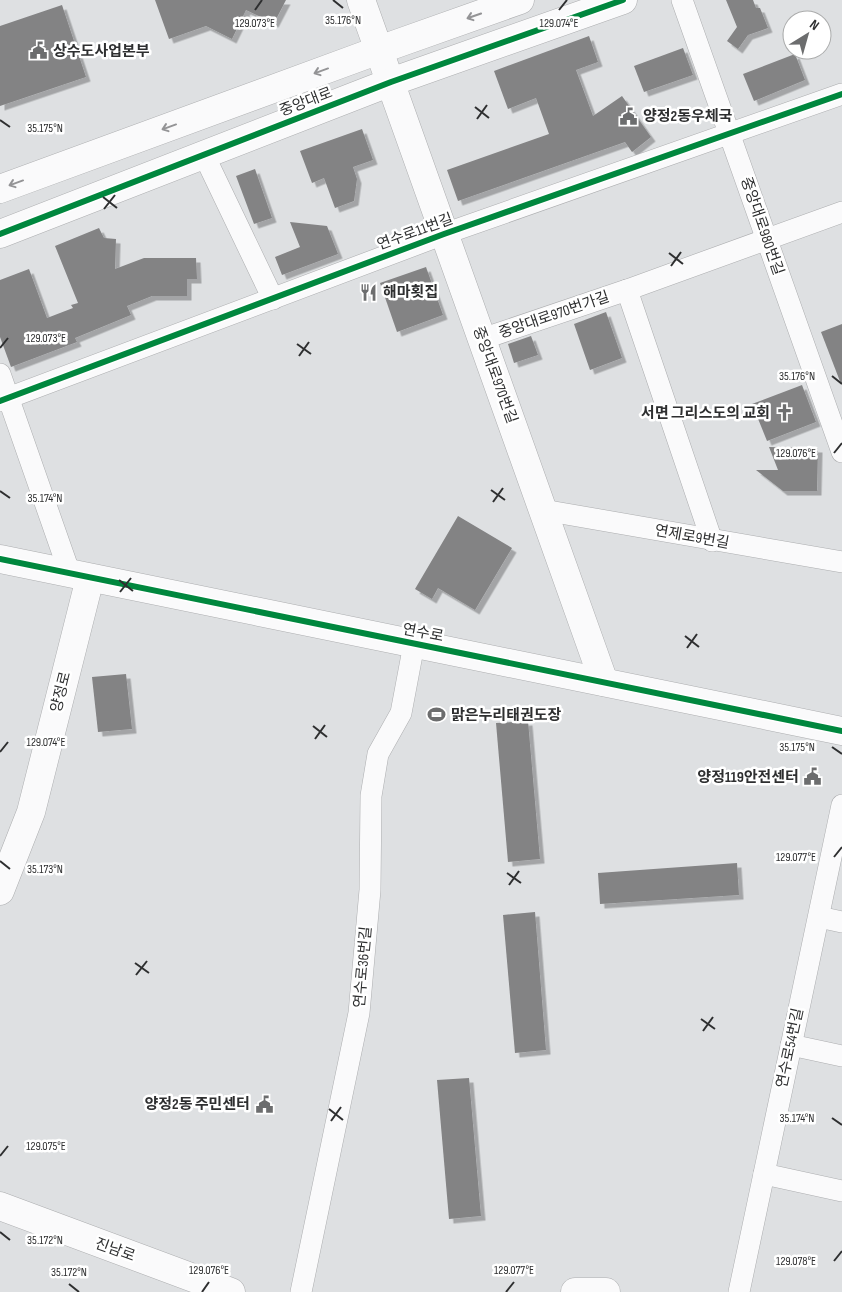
<svg xmlns="http://www.w3.org/2000/svg" width="842" height="1292" viewBox="0 0 842 1292" font-family="'Sofia Sans Condensed','Noto Sans KR',sans-serif">
<defs>
<filter id="shadow"><feDropShadow dx="4.5" dy="4.5" stdDeviation="0" flood-color="#0004"/></filter>
</defs>
<rect width="100%" height="100%" fill="#dee0e2"/>
<g fill="#838384" filter="url(#shadow)">
<path d="M155,0H286L274,23L246,10L232,39L206,26L169,39Z"/>
<path d="M726,0H753L756,8H760L768,28L748,35L738,49L727,41L737,27Z"/>
<path d="M62,5L86,77L0,106V26Z"/>
<path d="M589,36L598,62L576,70L593,116L622,96L651,137L632,152L625,142L458,201L447,170L549,134L536,98L508,109L494,71Z"/>
<path d="M683,48L693,75L644,92L634,66Z"/>
<path d="M795,54L805,80L754,101L743,74Z"/>
<path d="M362,129L373,160L353,167L357,179L354,201L335,208L324,178L312,183L300,151Z"/>
<path d="M255,169L272,218L254,224L236,176Z"/>
<path d="M290,222L327,226L338,254L282,275L275,257L300,247Z"/>
<path d="M99,228L104,238L116,239L115,269L144,258H196L197,279H187V296H152L127,306L131,315L75,338L77,342L11,367L0,337V280L29,269L47,318L73,308L71,305L78,303L55,246Z"/>
<path d="M426,267L443,315L397,332L380,283Z"/>
<path d="M606,312L622,358L590,370L574,324Z"/>
<path d="M842,324V384H841L821,332Z"/>
<path d="M531,336L538,355L514,363L508,344Z"/>
<path d="M802,385L816,422L767,441L752,404Z"/>
<path d="M769,447L818,448L817,491H783L756,470H778Z"/>
<path d="M458,516L512,548L475,610L438,588L432,599L415,589Z"/>
<path d="M126,674L132,729L98,732L92,677Z"/>
<path d="M528,721L540,859L508,862L496,723Z"/>
<path d="M737,863L739,895L600,904L598,873Z"/>
<path d="M535,912L546,1050L515,1053L503,915Z"/>
<path d="M469,1078L481,1216L449,1219L437,1080Z"/>
</g>
<g fill="none" stroke-linecap="round" stroke-linejoin="round">
<defs>
<g id="street">
<path d="M682,0L842,452"/>
<path d="M204,155L273,299"/>
<path d="M627,290L712,541"/>
<path d="M482,339L627,290L842,212"/>
<path d="M0,374L70,574"/>
<path d="M0,401L444,234L842,94"/>
<path d="M543,510L842,562"/>
<path d="M819,917L842,922"/>
<path d="M791,1045L842,1056"/>
<path d="M764,1174L842,1191"/>
<path d="M301,1292L359,1013L370,890L371,796L378,754L401,713L414,644"/>
<path d="M739,1292L842,805"/>
</g>
<g id="secondary">
<path d="M361,0L604,682"/>
<path d="M0,189L379,50L520,0"/>
<path d="M0,234L391,82L623,0"/>
<path d="M0,559L842,731"/>
<path d="M0,891L31,812L90,578"/>
<path d="M0,1206L231,1292"/>
<path d="M575,1292H606"/>
</g>
</defs>
<use href="#street" stroke="#acadaf" stroke-width="22"/>
<use href="#secondary" stroke="#acadaf" stroke-width="29"/>
<use href="#street" stroke="#fafafb" stroke-width="21"/>
<use href="#secondary" stroke="#fafafb" stroke-width="28"/>
<defs>
<g id="cycleway">
<path d="M0,234L391,82L623,0"/>
<path d="M0,401L444,234L842,94"/>
<path d="M0,559L842,731"/>
</g>
</defs>
<use href="#cycleway" stroke="#fff" stroke-width="9"/>
<use href="#cycleway" stroke="#00873e" stroke-width="6"/>
</g>
<defs><path id="oneway-shaft" d="M-6 0H5M1.5-3L5.5 0L1.5 3" fill="none" stroke-width="1.6" stroke-linecap="round" stroke-linejoin="round" transform="scale(1.25)"/></defs>
<g stroke="#949496">
<use href="#oneway-shaft" transform="translate(474 16) rotate(161)"/>
<use href="#oneway-shaft" transform="translate(321 71) rotate(160)"/>
<use href="#oneway-shaft" transform="translate(169 127) rotate(160)"/>
<use href="#oneway-shaft" transform="translate(16 183) rotate(160)"/>
</g>
<path fill="none" stroke="#2e2f30" stroke-width="2" d="M333,0L343,8M255,10L262,0M559,10L567,0M475,107L489,118M477,119L487,105M0,120L10,127M103,197L117,208M104,209L115,195M669,253L683,264M671,266L681,252M297,344L311,354M0,348L8,338M299,356L309,342M832,376L842,384M834,453L842,443M491,490L505,500M0,491L10,498M493,502L503,488M119,580L133,591M120,592L131,578M685,636L699,647M687,648L697,634M313,726L327,737M315,739L325,725M832,747L842,754M0,752L8,742M834,857L842,847M0,861L10,869M507,873L521,883M509,885L519,871M135,963L149,973M136,975L147,961M701,1019L715,1029M703,1031L713,1017M329,1109L343,1120M832,1118L842,1125M331,1121L341,1107M0,1156L8,1146M0,1232L10,1240M834,1261L842,1251M69,1284L79,1292M202,1292L209,1282M506,1292L514,1282"/>
<defs>
<symbol id="civic-bare" viewBox="-9 -9 18 18"><path d="M-.6-6.5H3V-4.5H.6V-3L4-1V1h2V6H-6V1h2V-1L-.6-3ZM-1.2 2.5V6h2.4V2.5Z" fill="#6c6d6e" stroke="#fff" stroke-width="2.5" paint-order="stroke"/></symbol>
<symbol id="restaurant-bare" viewBox="-9 -9 18 18"><path d="M-5-6h1v4h1v-4h1v4h1v-4h1v5L-1.5 .5V6h-2V.5L-5-1ZM5-6V6H3V1.5H1.5Q1.5-4 5-6Z" fill="#6c6d6e" stroke="#fff" stroke-width="2.5" paint-order="stroke"/></symbol>
<symbol id="church-bare" viewBox="-9 -9 18 18"><path d="M-1.2-6h2.4v3.5h3.3v2.4h-3.3V6h-2.4V-.1h-3.3v-2.4h3.3Z" fill="#6c6d6e" stroke="#fff" stroke-width="2.5" paint-order="stroke"/></symbol>
<symbol id="stadium-bare" viewBox="-9 -9 18 18"><path d="M0-5a6.5 5 0 1 0 0 10a6.5 5 0 1 0 0-10ZM-3.5-1.8h7v3.6h-7Z" fill="#6c6d6e" stroke="#fff" stroke-width="2.5" paint-order="stroke"/></symbol>
</defs>
<g fill-rule="evenodd">
<use href="#civic-bare" x="26" y="38" width="25" height="25"/>
<use href="#civic-bare" x="616" y="104" width="25" height="25"/>
<use href="#restaurant-bare" x="356" y="280" width="25" height="25"/>
<use href="#church-bare" x="772" y="400" width="25" height="25"/>
<use href="#stadium-bare" x="424" y="702" width="25" height="25"/>
<use href="#civic-bare" x="800" y="764" width="25" height="25"/>
<use href="#civic-bare" x="252" y="1092" width="25" height="25"/>
</g>
<g text-anchor="middle" dominant-baseline="central" stroke-width="5" stroke-linejoin="round" paint-order="stroke">
<g font-size="15" font-weight="bold" fill="#2e2f30" stroke="#fff" text-anchor="start">
<text x="53" y="51">상수도사업본부</text>
<text x="643" y="116">양정2동우체국</text>
<text x="383" y="292">해마횟집</text>
<text x="770" y="413" text-anchor="end">서면 그리스도의 교회</text>
<text x="451" y="715">맑은누리태권도장</text>
<text x="799" y="777" text-anchor="end">양정119안전센터</text>
<text x="250" y="1104" text-anchor="end">양정2동 주민센터</text>
</g>
<g font-size="15" fill="#2e2f30" stroke="#fff">
<text transform="translate(306 102) rotate(-21)">중앙대로</text>
<text transform="translate(762 226) rotate(71)">중앙대로980번길</text>
<text transform="translate(415 232) rotate(-20)">연수로11번길</text>
<text transform="translate(554 315) rotate(-19)">중앙대로970번가길</text>
<text transform="translate(495 375) rotate(70)">중앙대로970번길</text>
<text transform="translate(692 537) rotate(10)">연제로9번길</text>
<text transform="translate(423 633) rotate(11)">연수로</text>
<text transform="translate(61 692) rotate(-76)">양정로</text>
<text transform="translate(363 967) rotate(-85)">연수로36번길</text>
<text transform="translate(790 1048) rotate(-78)">연수로54번길</text>
<text transform="translate(115 1250) rotate(20)">진남로</text>
</g>
</g>
<g font-size="12" text-anchor="middle" fill="#2e2f30" stroke="#fff" stroke-width="5" stroke-linejoin="round" paint-order="stroke">
<text x="343" y="24">35.176°N</text>
<text x="255" y="27">129.073°E</text>
<text x="559" y="27">129.074°E</text>
<text x="45" y="132">35.175°N</text>
<text x="46" y="342">129.073°E</text>
<text x="797" y="380">35.176°N</text>
<text x="796" y="457">129.076°E</text>
<text x="45" y="502">35.174°N</text>
<text x="46" y="746">129.074°E</text>
<text x="797" y="751">35.175°N</text>
<text x="796" y="861">129.077°E</text>
<text x="45" y="873">35.173°N</text>
<text x="797" y="1122">35.174°N</text>
<text x="46" y="1150">129.075°E</text>
<text x="45" y="1244">35.172°N</text>
<text x="796" y="1265">129.078°E</text>
<text x="209" y="1274">129.076°E</text>
<text x="514" y="1274">129.077°E</text>
<text x="69" y="1276">35.172°N</text>
</g>
<g transform="translate(807 35) rotate(37)"><circle r="24" fill="#ffffff" stroke="#abacac"/>
<path d="M0-4L9 19L0 12L-9 19Z" fill="#6c6d6e"/>
<text y="-8" font-size="14" font-weight="bold" text-anchor="middle" fill="#2e2f30">N</text>
</g>
</svg>
